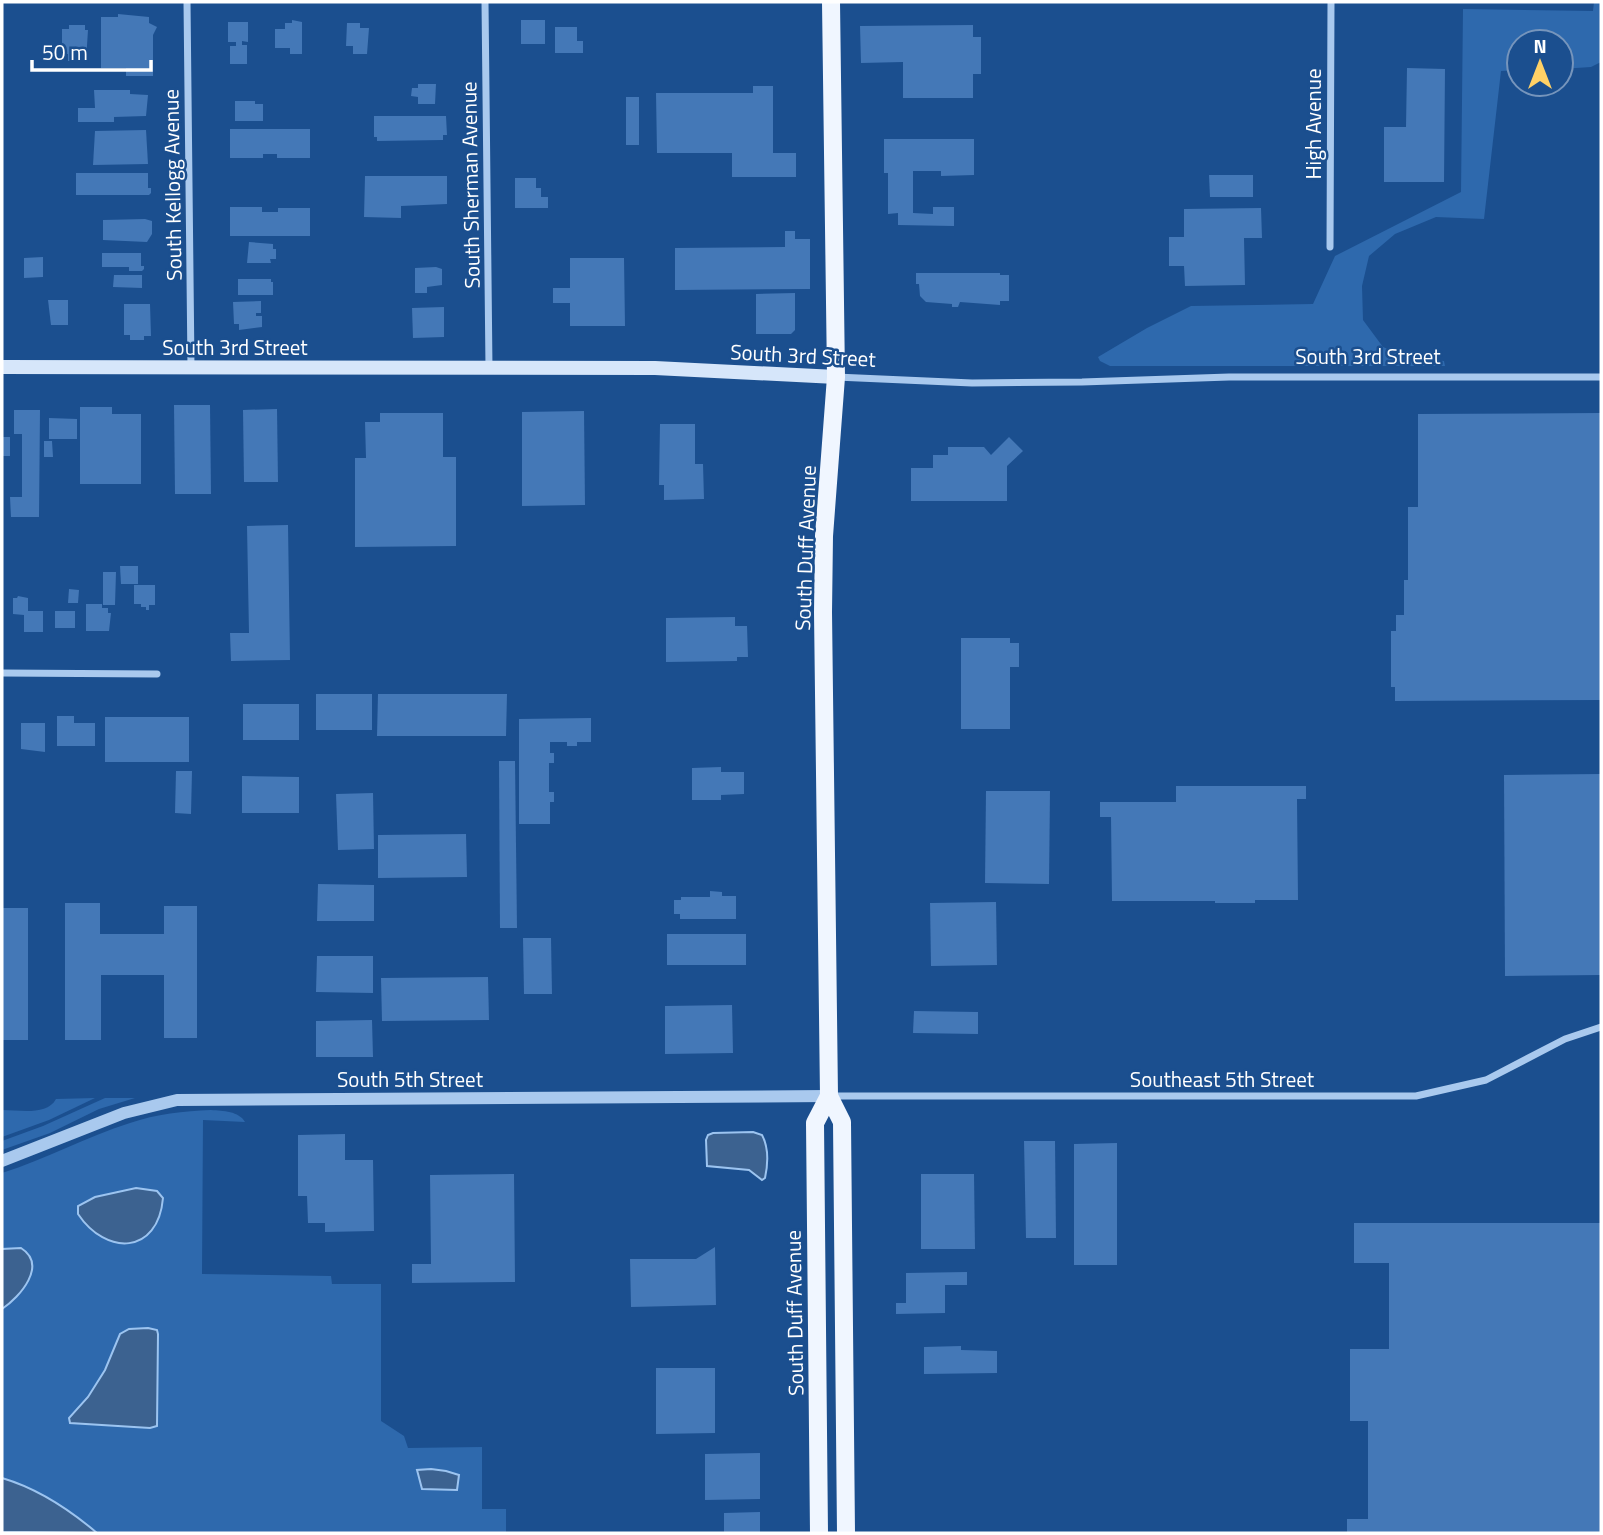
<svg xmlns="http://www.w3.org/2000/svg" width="1603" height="1535" viewBox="0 0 1603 1535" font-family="'Titillium Web',sans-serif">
<rect width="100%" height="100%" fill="#1b4f8f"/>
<g fill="#2e69ad">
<path d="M1594,2H1601V62L1591,67L1561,69V42H1519V70L1501,71L1484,219L1436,217L1395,234L1369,256L1362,286L1363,320L1383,347L1407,357L1444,361L1445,366H1110L1100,361L1098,357L1147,328L1191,306L1313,304L1335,256L1461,192L1463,9L1593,11Z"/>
<path d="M95,1098L49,1120L2,1137V1110C19,1110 47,1116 56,1099Z"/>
<path d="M105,1098H135L99,1109L50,1133L2,1150V1141L43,1126Z"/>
<path d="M211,1110C223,1111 239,1111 245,1122L203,1120L202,1274L331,1276L332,1284H381V1421L404,1436L408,1448L482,1447V1509H506V1533H2V1173C46,1159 86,1137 130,1123C156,1114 184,1111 211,1110Z"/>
</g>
<g fill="#3c6290" stroke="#9cc4f0" stroke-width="2">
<path d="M753,1132L762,1135C769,1148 768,1164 765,1178L762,1180L749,1170L707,1166L706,1140L708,1135L713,1133Z"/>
<path d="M136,1188L157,1191L163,1198C158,1255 106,1256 78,1214V1206L95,1197Z"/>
<path d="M21,1248C48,1265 20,1297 2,1309V1249Z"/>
<path d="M148,1328L157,1330L158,1334L157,1426L150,1428L70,1423L69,1418L88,1397L105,1370L120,1334L129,1329Z"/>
<path d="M431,1469L446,1471L459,1475L457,1490L422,1489L417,1470Z"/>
<path d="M2,1478C36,1488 70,1510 97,1533L2,1532Z"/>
</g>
<g fill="#4478b7">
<path d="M118,14L149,17V23L157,27L153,35V76H126V68H101V17H118Z"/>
<path d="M292,20L302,22V54H290V48H275V29H285V23H292Z"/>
<rect x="521" y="20" width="24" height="24"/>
<path d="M228,22H248V42L242,41V45H247V64H230V46H236V42H228Z"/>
<path d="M347,23H360V28H369L367,54H353V46H346Z"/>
<path d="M69,25H85V30H88L86,61H68V54H62V29H69Z"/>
<path d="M973,25V37H981V74H973V98H903V62L861,63L860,26Z"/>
<path d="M555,27H577V41H583V53H555Z"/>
<path d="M1407,68L1445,69L1444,182H1384V127H1406Z"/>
<path d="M418,84H436L435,104H418V97L411,96L412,88H418Z"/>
<path d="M753,86H773V153H796V177H732V153H657L656,93H753Z"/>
<path d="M94,90H130V94L148,95L146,116L114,117V122H78V108H95Z"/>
<rect x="626" y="97" width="13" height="48"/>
<path d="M235,101H255V104H263V121H235Z"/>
<path d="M374,116H446L447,135H443V140L377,141V137H374Z"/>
<path d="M230,129H310V158H277V154H263V158H230Z"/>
<path d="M146,130L148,164L93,165L95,131Z"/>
<path d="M884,139H974V175L941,176V171H913V213L933,214V207H954V226L898,225V213L888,214V173H884Z"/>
<path d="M76,173H148V188H151V193L149,195H76Z"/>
<path d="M1209,175H1253V197H1210Z"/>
<path d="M365,176H447V204L401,206V218L364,217Z"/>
<path d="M515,178H536V188H541V197H548V208H515Z"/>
<path d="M230,207H262V212H278V208H310V236H230Z"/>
<path d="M1261,208L1262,238H1244L1245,285L1185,286L1184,266H1169V237H1184V209Z"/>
<path d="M145,219L152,221V234L147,242L103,240V220Z"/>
<path d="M785,231H795V239H810V289L675,290V248L785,247Z"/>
<path d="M249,242L273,244V249H276V259H270L271,263H247Z"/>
<path d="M102,253H141V266H144V269L142,271H129V267H102Z"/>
<path d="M43,257V277L24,278V258Z"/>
<path d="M570,258H624L625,326H570V303H553V288H570Z"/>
<path d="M436,267L442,269V285L427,287V293H415V268Z"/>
<path d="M916,273H1000V275H1009V301H1000V305L960,302L958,307H952V304L926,302L920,296L919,284H916Z"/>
<path d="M114,275H142V288L113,287Z"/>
<path d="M238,279H271V282H273V295H238Z"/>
<path d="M795,293V330L791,334H756V294Z"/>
<path d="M48,300H68V325H51Z"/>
<path d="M261,301V313H256V316H262V327L239,330V324H234L233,302Z"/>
<path d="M124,304H150L151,336H144V340H130V335H124Z"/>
<path d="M444,307V337L413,338L412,308Z"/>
<path d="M174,405H210L211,494H175Z"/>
<path d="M80,407H112V414H141V484H80Z"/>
<path d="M277,409L278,482H244L243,410Z"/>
<path d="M14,410H40L39,517H11L10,497H22V434H14Z"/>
<path d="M584,411L585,505L522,506V412Z"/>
<path d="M380,413H443V457H456V546L355,547V458H366L365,422H380Z"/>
<path d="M1601,413V700L1395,701V687H1391V631H1396V615H1404V580H1408V507H1418V414Z"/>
<path d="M49,418L77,419V439H49Z"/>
<path d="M660,424H695V464H703L704,499L664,500V485H659Z"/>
<rect x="2" y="437" width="8" height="19"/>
<path d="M1009,437L1023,451L1007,466V501H911V468H933V455H948V447H984L991,455Z"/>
<path d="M44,441H52L53,457H44Z"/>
<path d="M288,525L290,660L231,661L230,633H249L247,526Z"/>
<path d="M120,566H138V584H121Z"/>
<path d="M103,572H116L115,605H103Z"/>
<path d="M134,585H155V605H149V610H146V607H141V604H134Z"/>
<path d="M69,589L79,590L78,603H68Z"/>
<path d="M18,596L28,598V611H43V632H24V615L13,614V598H17Z"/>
<path d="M86,604H102V608H108V613H111L109,631H86Z"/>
<rect x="55" y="611" width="20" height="17"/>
<path d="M735,617V626H747L748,657H737V661L666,662V618Z"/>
<path d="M961,638H1010V643H1019V667H1010V729H961Z"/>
<rect x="316" y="694" width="56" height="36"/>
<path d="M378,694H507L506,736H377Z"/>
<rect x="243" y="704" width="56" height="36"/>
<path d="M57,716H74V723H95V746H57Z"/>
<rect x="105" y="717" width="84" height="45"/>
<path d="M591,718V742H577V746H567V742H550V753H554V763H549V792H554V802H550V824H519V719Z"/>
<path d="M21,723H45V752L21,749Z"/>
<path d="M499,761H515L517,928H500Z"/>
<path d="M721,767V772H744V794L721,795V800H692V768Z"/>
<path d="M176,771H192L191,814L175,813Z"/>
<path d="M1601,774V975L1505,976L1504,775Z"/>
<path d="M242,776L299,777V813H242Z"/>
<path d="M1176,786H1306V799H1297L1298,900H1255V903H1215V901H1112L1111,817H1100V802H1176Z"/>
<path d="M986,791H1050L1049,884L985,883Z"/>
<path d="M373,793L374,849L338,850L336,794Z"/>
<path d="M466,834L467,877L378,878V835Z"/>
<path d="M318,884L374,885V921H317Z"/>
<path d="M710,891L722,892V896H736V919H680V914H674V900H681V897H710Z"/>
<path d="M996,902L997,965L931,966L930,903Z"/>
<path d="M65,903H100V934H164V906H197V1038H164V975H101V1040H65Z"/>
<rect x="2" y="908" width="26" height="132"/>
<rect x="667" y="934" width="79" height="31"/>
<path d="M523,938H551L552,994H524Z"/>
<path d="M317,956H373V993L316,992Z"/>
<path d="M488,977L489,1020L382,1021L381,978Z"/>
<path d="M732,1005L733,1053L665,1054V1006Z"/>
<path d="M914,1011L978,1012V1034L913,1033Z"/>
<path d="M372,1020L373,1057H316V1021Z"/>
<path d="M345,1134V1160H373L374,1231L325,1232V1223H308L307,1196H298V1135Z"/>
<path d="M1024,1141H1055L1056,1238H1026Z"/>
<path d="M1117,1143V1265H1074V1144Z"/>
<path d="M514,1174L515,1282L412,1283V1264H431L430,1175Z"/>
<path d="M921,1174H974L975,1249H921Z"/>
<path d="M1354,1223H1601V1533H1347V1519H1368V1421H1350V1349H1389V1263H1354Z"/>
<path d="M715,1247L716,1305L631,1307L630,1259H696Z"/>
<path d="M967,1272V1285H945V1313L896,1314V1303H906V1273Z"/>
<path d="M961,1346V1350L997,1351V1373L924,1374V1347Z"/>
<path d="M656,1368H715V1433L656,1434Z"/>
<path d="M760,1453V1499L705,1500V1454Z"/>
<path d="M760,1512V1533H724V1513Z"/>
</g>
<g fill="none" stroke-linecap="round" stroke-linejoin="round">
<g stroke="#a9c9ee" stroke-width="7">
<path d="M187,2L191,367"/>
<path d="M485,2L489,368"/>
<path d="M1330,247L1331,2"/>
<path d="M836,377L972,383L1082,382L1229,377H1601"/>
<path d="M2,673L157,674"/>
<path d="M829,1096H1416L1486,1080L1565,1039L1601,1027"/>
</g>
<path stroke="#a9c9ee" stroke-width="12" d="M2,1161L124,1113L177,1100L829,1096"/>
<path stroke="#d6e6fa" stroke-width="14" d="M2,367L655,368L836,377"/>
<g stroke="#f0f6ff" stroke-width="18">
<path d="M831,2L836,377L824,536L823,612L829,1096L842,1122L846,1533"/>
<path d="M819,1533L815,1123L829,1096"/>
</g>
</g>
<g text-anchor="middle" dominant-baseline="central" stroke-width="5" stroke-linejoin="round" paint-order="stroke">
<g font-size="21" fill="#fff" stroke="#1b4f8f">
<text transform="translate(1313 124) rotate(-90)">High Avenue</text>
<text transform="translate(172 185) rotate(-91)">South Kellogg Avenue</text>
<text transform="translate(470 185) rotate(-91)">South Sherman Avenue</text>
<text x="235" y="347">South 3rd Street</text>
<text transform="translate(803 355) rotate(3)">South 3rd Street</text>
<text x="1368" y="356">South 3rd Street</text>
<text transform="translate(805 548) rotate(-88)">South Duff Avenue</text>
<text x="410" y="1079">South 5th Street</text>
<text x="1222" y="1079">Southeast 5th Street</text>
<text transform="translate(794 1313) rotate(-91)">South Duff Avenue</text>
</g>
</g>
<rect width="1603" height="1535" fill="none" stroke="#ffffff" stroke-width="7"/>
<g transform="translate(1540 63)"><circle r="33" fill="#1b4f8f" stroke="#7695bc" stroke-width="2"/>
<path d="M0-5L12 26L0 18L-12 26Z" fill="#ffd166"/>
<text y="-10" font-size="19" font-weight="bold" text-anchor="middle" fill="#ffffff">N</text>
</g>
<path d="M32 60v10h119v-10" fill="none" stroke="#ffffff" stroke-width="3.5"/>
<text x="42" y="60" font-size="21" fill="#ffffff" stroke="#1b4f8f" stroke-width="5" paint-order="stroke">50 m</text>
</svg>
